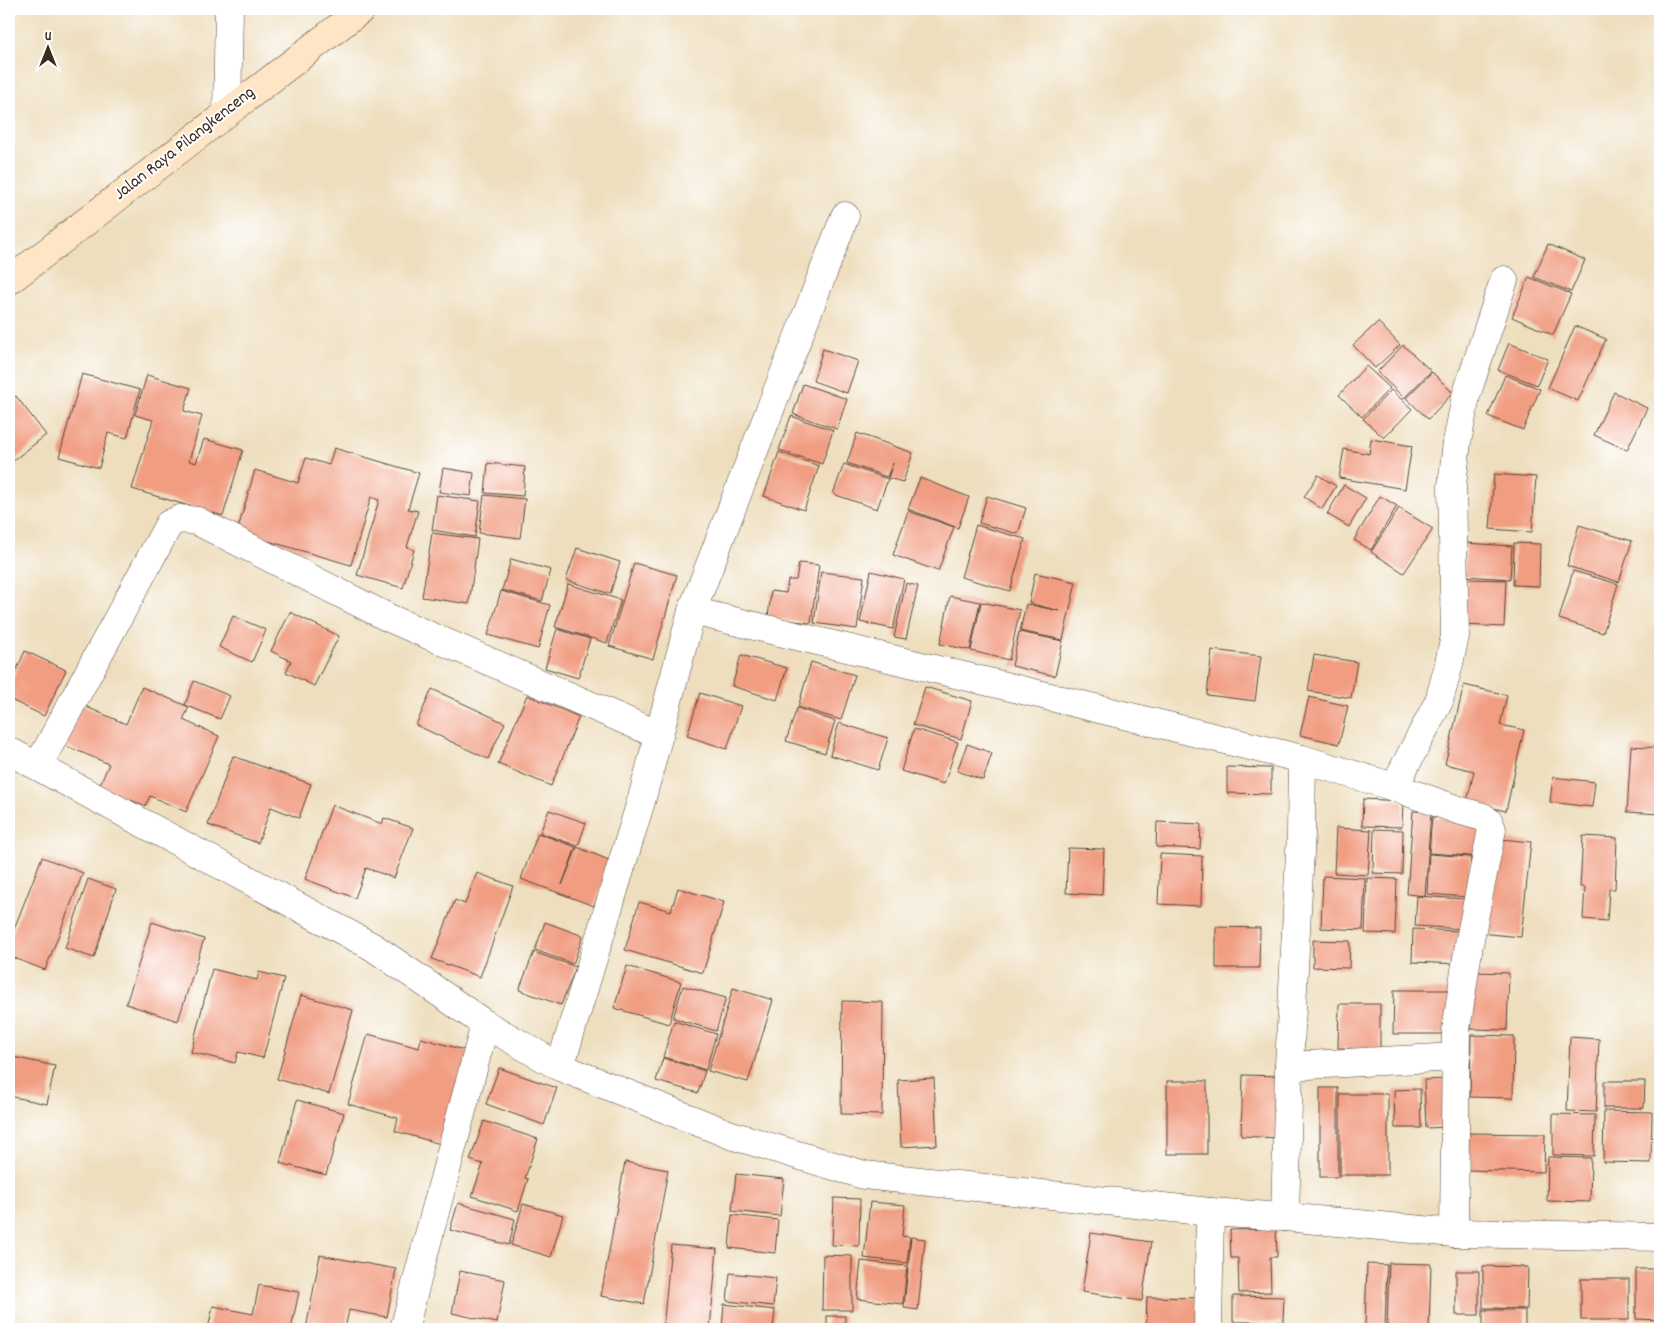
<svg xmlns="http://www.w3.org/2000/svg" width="1669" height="1338" viewBox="0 0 1669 1338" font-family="Dekko,sans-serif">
<rect width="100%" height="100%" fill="#fff"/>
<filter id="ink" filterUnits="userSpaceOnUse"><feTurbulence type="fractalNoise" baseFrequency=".02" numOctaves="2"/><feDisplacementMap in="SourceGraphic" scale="10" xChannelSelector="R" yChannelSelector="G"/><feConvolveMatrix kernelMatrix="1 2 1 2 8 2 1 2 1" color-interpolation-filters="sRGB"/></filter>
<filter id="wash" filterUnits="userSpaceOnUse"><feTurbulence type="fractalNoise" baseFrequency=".0096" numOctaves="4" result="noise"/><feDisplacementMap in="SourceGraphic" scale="20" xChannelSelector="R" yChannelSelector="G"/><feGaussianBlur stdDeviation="1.12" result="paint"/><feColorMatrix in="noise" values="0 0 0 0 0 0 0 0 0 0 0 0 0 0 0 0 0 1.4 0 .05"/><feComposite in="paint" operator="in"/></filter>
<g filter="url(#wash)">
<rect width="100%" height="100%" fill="#eedebe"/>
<g id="blocks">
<g fill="#f19d82">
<path d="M1548,244L1585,260L1571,292L1534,277Z"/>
<path d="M1529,277L1571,294L1553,335L1512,317Z"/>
<path d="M1378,322L1400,345L1375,368L1353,345Z"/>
<path d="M1575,326L1606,339L1578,401L1548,388Z"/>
<path d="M1509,343L1548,359L1537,385L1498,370Z"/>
<path d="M1403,345L1431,371L1404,398L1377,372Z"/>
<path d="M823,349L858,361L847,393L813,381Z"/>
<path d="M1366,366L1390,388L1362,417L1339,395Z"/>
<path d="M1432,372L1453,393L1428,419L1406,398Z"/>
<path d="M82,374L140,390L127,438L108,433L99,468L59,457Z"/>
<path d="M147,375L191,388L184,411L202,416L189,461L196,463L204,439L243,450L223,516L132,489L153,420L135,415Z"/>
<path d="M1505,375L1540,389L1523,430L1488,416Z"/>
<path d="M803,384L847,399L837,429L793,414Z"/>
<path d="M1391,390L1412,409L1384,438L1363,419Z"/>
<path d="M1614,392L1647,408L1627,450L1594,435Z"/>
<path d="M16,396L46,435L9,464V401Z"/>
<path d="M791,416L833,430L822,464L779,450Z"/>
<path d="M857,433L913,453L903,482L888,478L893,463L887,477L847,463Z"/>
<path d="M1371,439L1412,446L1405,489L1339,478L1344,449L1369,454Z"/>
<path d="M334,448L419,473L408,509L418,511L407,547L414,550L403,588L357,575L379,500L371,497L351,565L237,532L255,470L298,483L306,458L329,465Z"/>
<path d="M779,452L819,466L804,510L764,496Z"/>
<path d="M488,463L525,467L523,496L485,493Z"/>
<path d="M844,464L888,479L877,509L833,494Z"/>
<path d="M443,468L474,473L471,496L439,492Z"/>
<path d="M1494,474L1536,477L1532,532L1490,529Z"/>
<path d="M1318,475L1336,486L1322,509L1304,497Z"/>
<path d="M920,478L969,497L958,528L908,509Z"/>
<path d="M1344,485L1366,498L1349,527L1327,514Z"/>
<path d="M437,495L480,501L475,537L432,530Z"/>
<path d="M484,495L525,499L520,538L479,533Z"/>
<path d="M987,496L1026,508L1018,534L979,523Z"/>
<path d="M1380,496L1397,506L1371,550L1354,540Z"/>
<path d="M1399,508L1433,529L1404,573L1371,552Z"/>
<path d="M908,511L954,527L938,571L893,555Z"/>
<path d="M976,525L1025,539L1010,591L961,577Z"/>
<path d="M1579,525L1632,541L1619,582L1567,566Z"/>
<path d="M432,533L478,539L469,604L422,597Z"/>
<path d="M1466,543L1512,546L1510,579L1464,576Z"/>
<path d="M1514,543L1540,544L1539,586L1513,585Z"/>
<path d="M577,548L620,562L610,594L566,580Z"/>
<path d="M511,559L551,570L542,601L502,590Z"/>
<path d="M634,563L677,575L653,659L609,646Z"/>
<path d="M799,563L819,565L811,623L768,618L771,591L786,593L788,580H796Z"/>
<path d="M871,571L904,579L893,629L860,622Z"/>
<path d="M1573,571L1618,584L1603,633L1559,619Z"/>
<path d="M821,572L864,577L857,629L814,623Z"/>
<path d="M1035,573L1076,582L1063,640L1020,631L1026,604L1060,611L1029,603Z"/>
<path d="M1467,579L1506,580L1504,627L1464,625Z"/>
<path d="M906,583L918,586L906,639L894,637Z"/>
<path d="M568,584L621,600L607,643L555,627Z"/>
<path d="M501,591L550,605L538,649L488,635Z"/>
<path d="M950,596L980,602L970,650L940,644Z"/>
<path d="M981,602L1020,610L1009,660L971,651Z"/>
<path d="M290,612L339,636L314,686L286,672L291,661L271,651Z"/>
<path d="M233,616L266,630L252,662L219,647Z"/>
<path d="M557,629L590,639L578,678L545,668Z"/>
<path d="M1019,632L1063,641L1055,676L1012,666Z"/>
<path d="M1212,650L1261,656L1255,701L1207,695Z"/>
<path d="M25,651L66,670L44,716L9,699V687Z"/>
<path d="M741,655L787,668L777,700L732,686Z"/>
<path d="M1314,655L1357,662L1351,698L1308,691Z"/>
<path d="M811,662L855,675L841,720L798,707Z"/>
<path d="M194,681L230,696L220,719L185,705Z"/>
<path d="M1464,685L1507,695L1500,725L1524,730L1506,811L1467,802L1474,771L1445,764Z"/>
<path d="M142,687L189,707L183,720L219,736L186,812L150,796L145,806L99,787L109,764L64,745L82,705L126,724Z"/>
<path d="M925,687L972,701L961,739L913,725Z"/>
<path d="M432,689L505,723L488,759L416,725Z"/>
<path d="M700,693L741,706L727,749L687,736Z"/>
<path d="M527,695L579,717L551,786L498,764Z"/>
<path d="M1309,697L1348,706L1339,744L1300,735Z"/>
<path d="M797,708L835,721L825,753L786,741Z"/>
<path d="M839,723L888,738L878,770L830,755Z"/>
<path d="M914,729L958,742L944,784L901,771Z"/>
<path d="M967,744L992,753L983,780L957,771Z"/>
<path d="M1631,746L1660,748V814L1627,812Z"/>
<path d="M233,756L311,784L299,818L271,807L258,843L208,825Z"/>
<path d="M1227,767L1271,768V794L1227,793Z"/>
<path d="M1553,777L1595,782L1592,807L1550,802Z"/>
<path d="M1363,799L1403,801L1402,827L1362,826Z"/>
<path d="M332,805L382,824L384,818L413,828L394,878L366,868L355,898L305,879Z"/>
<path d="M549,810L586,823L578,846L540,833Z"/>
<path d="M1413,811L1431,812L1425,896L1407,894Z"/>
<path d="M1432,817L1485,821L1482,857L1429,853Z"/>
<path d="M1157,822L1201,824L1200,849L1156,847Z"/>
<path d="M1336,828L1371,830L1368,875L1334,873Z"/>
<path d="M1374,829L1403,830L1402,874L1373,873Z"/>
<path d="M538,833L576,847L562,885L577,847L611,861L594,906L521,879Z"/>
<path d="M1583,836L1617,838L1615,889H1609L1607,921L1583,919L1585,887H1580Z"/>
<path d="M1490,838L1531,842L1521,937L1480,933Z"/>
<path d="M1068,848L1104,849L1102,895L1066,893Z"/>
<path d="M1160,854L1202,856L1201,906L1158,904Z"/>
<path d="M1429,854L1471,857L1468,897L1427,894Z"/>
<path d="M42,857L83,873L45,970L9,956V942Z"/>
<path d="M477,873L513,886L480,977L432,959L455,900L465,904Z"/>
<path d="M1323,876L1365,878L1363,930L1321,928Z"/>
<path d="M1367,878L1397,879L1395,934L1365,933Z"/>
<path d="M88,879L116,889L94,958L65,948Z"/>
<path d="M678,888L724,902L703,973L625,950L639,902L671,911Z"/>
<path d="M1417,896L1465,899L1463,929L1415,926Z"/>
<path d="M152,922L204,939L178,1021L126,1004Z"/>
<path d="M545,922L583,936L573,964L535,950Z"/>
<path d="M1216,927L1260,928L1259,968H1216Z"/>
<path d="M1413,929L1462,931L1461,964L1412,962Z"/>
<path d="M1313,940L1350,941L1349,968L1313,967Z"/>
<path d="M534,952L576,967L561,1005L519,990Z"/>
<path d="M627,966L681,982L669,1024L614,1008Z"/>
<path d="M212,969L257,980L259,972L284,978L263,1058L238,1052L235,1063L191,1052Z"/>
<path d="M1474,972L1509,973L1507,1030L1471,1029Z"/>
<path d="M683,986L726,998L716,1031L673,1018Z"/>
<path d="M733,988L773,1000L748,1082L708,1071Z"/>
<path d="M1394,990H1453V1034H1393Z"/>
<path d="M301,995L353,1010L329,1094L277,1079Z"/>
<path d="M842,1001L883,1002L882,1115L841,1114Z"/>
<path d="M1339,1004H1380V1049L1338,1048Z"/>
<path d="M674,1021L716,1034L706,1070L663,1057Z"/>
<path d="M368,1034L419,1048L421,1038L471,1052L444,1145L395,1131L398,1118L348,1104Z"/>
<path d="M1471,1035L1514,1036L1513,1098L1470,1097Z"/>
<path d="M1570,1037L1599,1039L1596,1112L1567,1111Z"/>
<path d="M9,1056L55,1066L47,1104L9,1096Z"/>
<path d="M663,1058L705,1071L698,1093L656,1081Z"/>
<path d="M499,1068L557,1088L544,1125L486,1104Z"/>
<path d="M1243,1075L1280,1076L1277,1138L1241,1136Z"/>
<path d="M934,1078L937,1145L901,1147L898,1080Z"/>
<path d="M1448,1079L1449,1127L1426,1128L1424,1080Z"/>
<rect x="1167" y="1081" width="40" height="73"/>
<path d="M1604,1081H1645L1644,1108H1604Z"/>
<rect x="1320" y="1088" width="18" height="89"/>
<path d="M1420,1089L1421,1128H1395L1394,1090Z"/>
<rect x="1340" y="1094" width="48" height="81"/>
<path d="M297,1100L344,1113L326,1175L280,1163Z"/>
<path d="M1604,1111L1652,1112L1651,1163L1603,1162Z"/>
<path d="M1553,1114L1595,1115L1594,1156L1553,1155Z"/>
<path d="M484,1121L538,1139L525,1178L528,1179L518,1211L472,1196L483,1164L470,1160Z"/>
<path d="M1468,1133L1545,1134L1544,1172L1468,1170Z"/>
<path d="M1548,1157L1591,1158L1590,1202L1547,1201Z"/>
<path d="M625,1162L668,1170L644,1304L601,1296Z"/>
<path d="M736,1174L784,1179L780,1216L732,1211Z"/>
<path d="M834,1198L860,1199L859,1246L832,1245Z"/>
<path d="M870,1202L905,1205L902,1236L910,1237L907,1263L864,1258Z"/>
<path d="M458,1203L515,1219L509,1245L450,1230Z"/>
<path d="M523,1204L563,1215L551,1257L511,1245Z"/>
<path d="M732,1215L778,1220L775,1253L729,1248Z"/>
<path d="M1276,1229L1277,1257H1270L1271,1292L1239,1293L1238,1258H1231L1230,1230Z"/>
<path d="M1091,1233L1151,1242L1142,1301L1082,1292Z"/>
<path d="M911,1237L925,1239L918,1310L904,1308Z"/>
<path d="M671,1245L717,1249L710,1329H663Z"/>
<path d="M320,1255L396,1269L387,1317L349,1310L345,1329H306Z"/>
<path d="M823,1255L852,1256V1310H822Z"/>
<path d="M861,1261L907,1266L903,1304L857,1299Z"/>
<path d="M1389,1263L1431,1264L1429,1329H1387Z"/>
<path d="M1367,1264L1387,1265L1385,1328H1365Z"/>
<path d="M1483,1266L1528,1267L1527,1309L1483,1308Z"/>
<path d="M1636,1269H1660V1320L1636,1319Z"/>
<path d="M460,1271L505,1280L497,1323L452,1313Z"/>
<rect x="1456" y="1271" width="23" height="44"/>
<path d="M730,1273L776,1278L773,1306L727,1301Z"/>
<rect x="1581" y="1279" width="48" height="41"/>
<path d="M259,1285L299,1292L291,1329H208L213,1306L253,1314Z"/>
<path d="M1233,1296L1284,1297L1283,1322H1233Z"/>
<path d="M1147,1297L1203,1298L1202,1329H1146Z"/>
<path d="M724,1304L775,1310L773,1329H722Z"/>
<rect x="1483" y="1310" width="42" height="19"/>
<rect x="827" y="1316" width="18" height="13"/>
</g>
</g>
</g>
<g filter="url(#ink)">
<use href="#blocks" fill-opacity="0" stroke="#564536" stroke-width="1"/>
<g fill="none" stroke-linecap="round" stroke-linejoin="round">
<defs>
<g id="minor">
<path d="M692,611L845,216"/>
<path d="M9,751L373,947L485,1024L560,1067L731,1135L864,1175L1210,1212L1285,1217L1454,1233L1660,1237"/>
<path d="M38,766L169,524L180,519L197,521L389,618L659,735"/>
<path d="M1394,787L1439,701L1448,668L1455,636L1452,485L1457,442L1466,396L1504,280"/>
<path d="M1289,1066L1456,1057"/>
<path d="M560,1067L642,798L692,611L1018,689L1302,759"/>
<path d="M1285,1217L1289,1066L1301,833L1302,759L1394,787L1458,810L1483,817L1489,822L1492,829L1469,944L1456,1030L1454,1233"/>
<path d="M404,1329L485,1024"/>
<path d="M1208,1329L1210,1212"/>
</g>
<path id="tertiary" d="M227,112L229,9"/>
<path id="secondary" d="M9,281L362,9"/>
</defs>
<use href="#minor" stroke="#564536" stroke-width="29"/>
<use href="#tertiary" stroke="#564536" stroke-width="29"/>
<use href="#secondary" stroke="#564536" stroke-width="29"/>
<use href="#minor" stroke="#fff" stroke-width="28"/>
<use href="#tertiary" stroke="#fff" stroke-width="28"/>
<use href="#secondary" stroke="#fde5c5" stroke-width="28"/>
</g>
</g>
<g text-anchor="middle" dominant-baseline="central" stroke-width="4" stroke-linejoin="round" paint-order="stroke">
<g font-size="18" fill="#3b2a1e" stroke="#fff">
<text transform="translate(185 144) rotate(-38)">Jalan Raya Pilangkenceng</text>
</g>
</g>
<rect width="1669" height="1338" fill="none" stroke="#fff" stroke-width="30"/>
<g transform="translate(48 48)" stroke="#ffffff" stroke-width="4" paint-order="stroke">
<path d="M0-4L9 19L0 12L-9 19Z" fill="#3b2a1e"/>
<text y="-8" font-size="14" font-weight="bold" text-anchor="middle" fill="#3b2a1e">U</text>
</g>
</svg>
